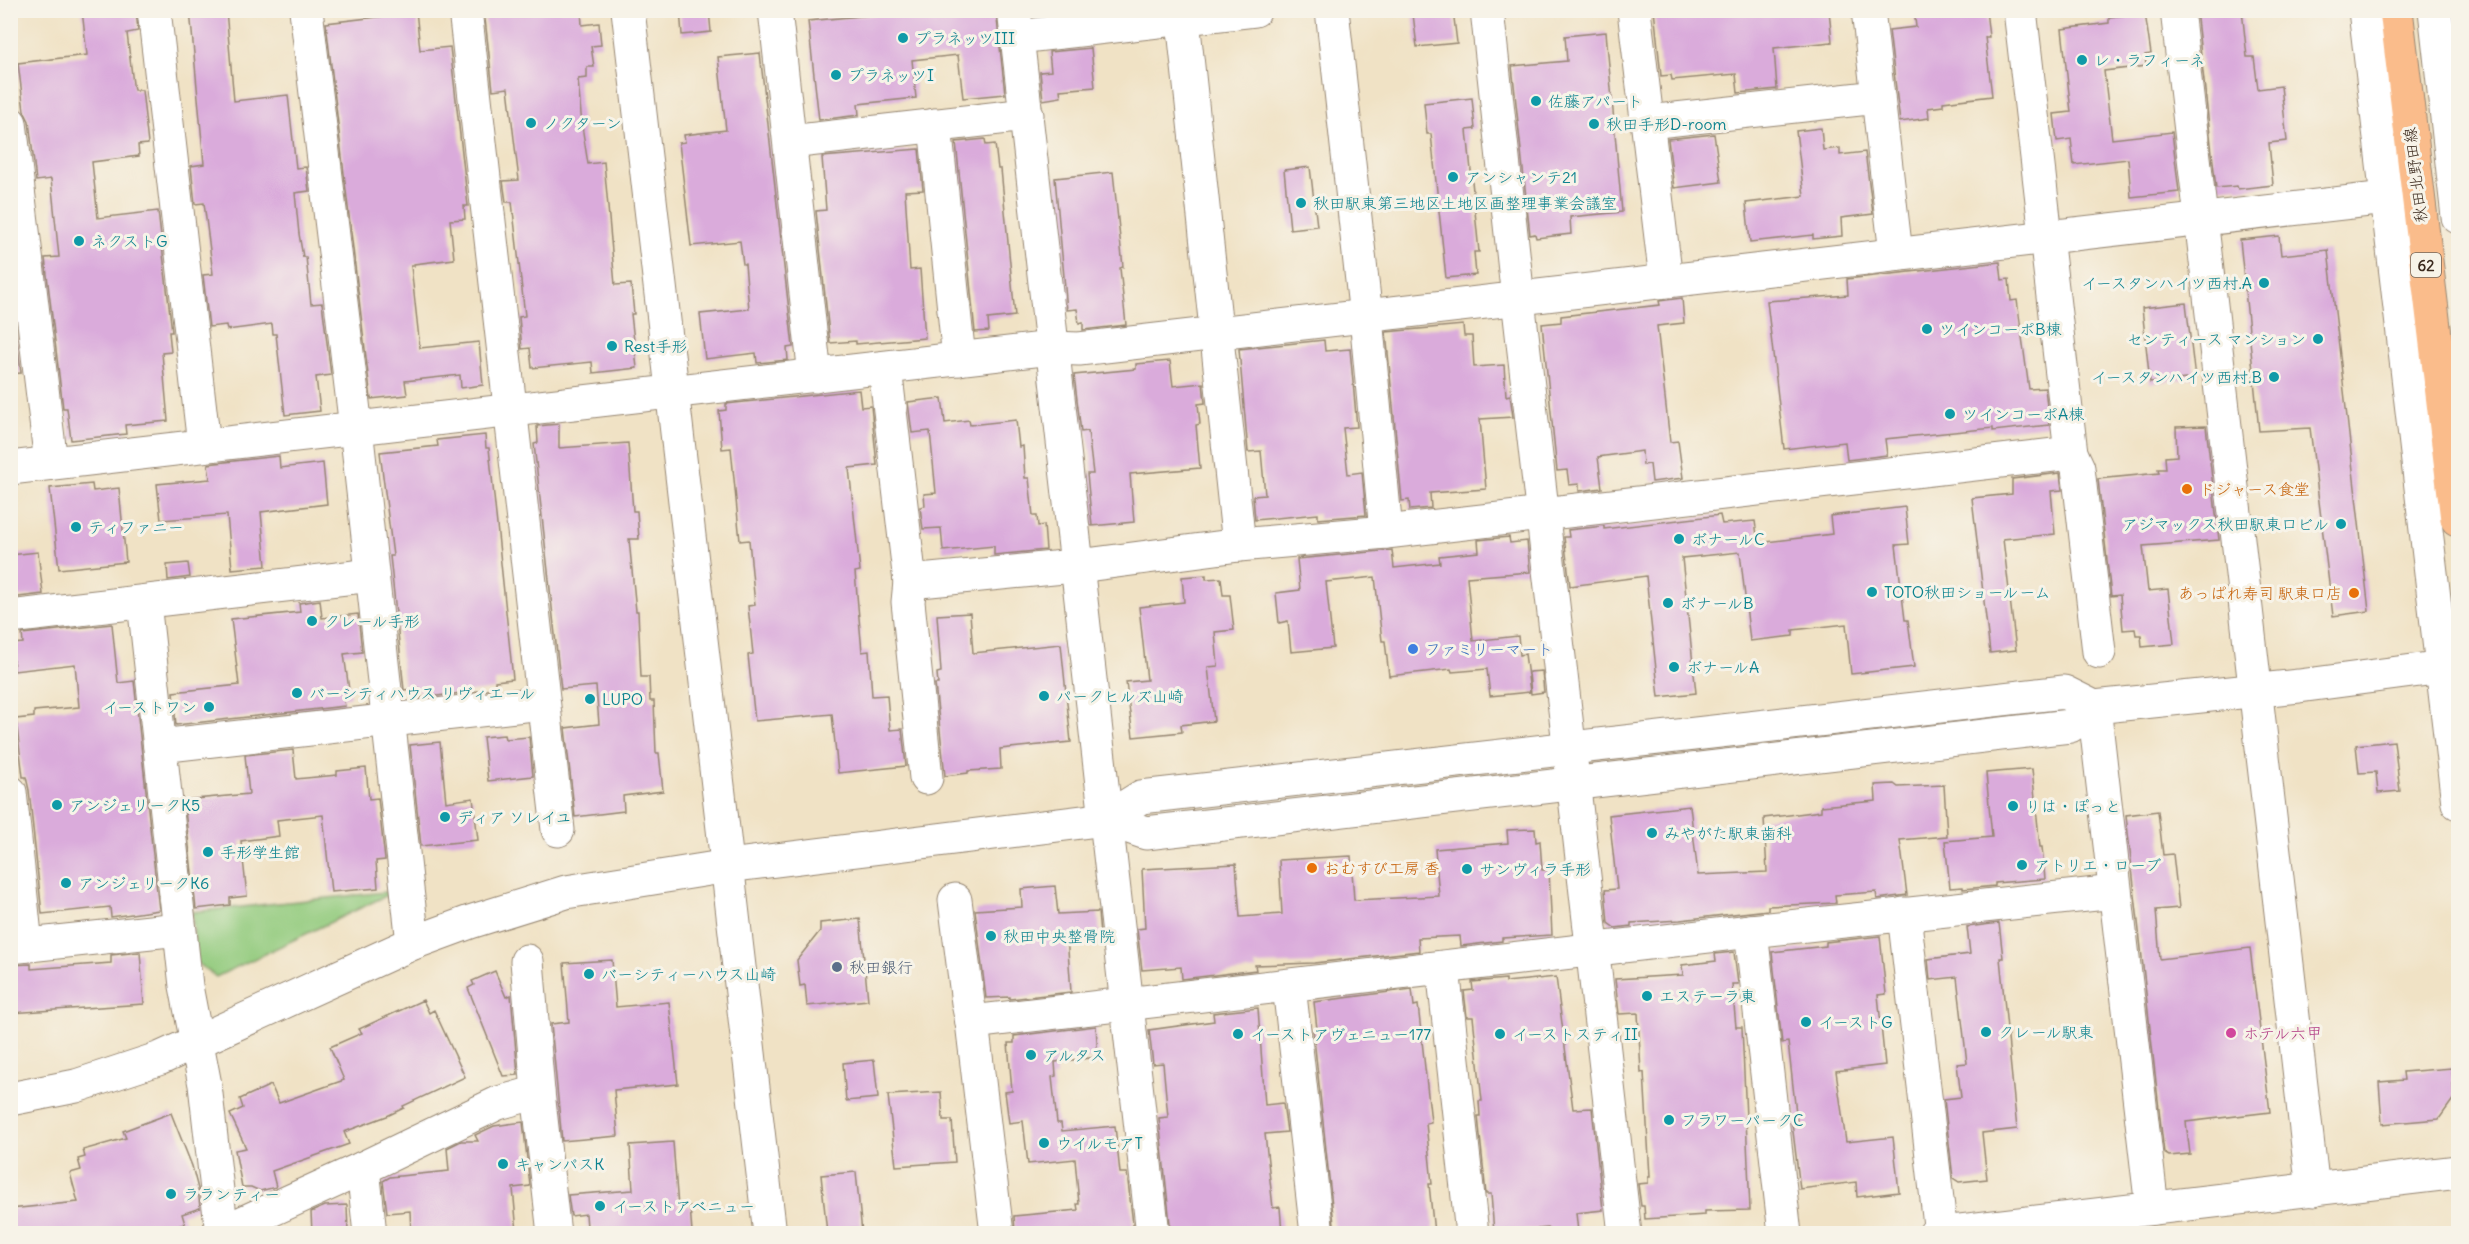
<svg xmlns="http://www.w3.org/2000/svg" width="2469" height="1244" viewBox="0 0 2469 1244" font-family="Delius,'Klee One',sans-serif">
<rect width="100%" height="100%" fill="#f7f3e8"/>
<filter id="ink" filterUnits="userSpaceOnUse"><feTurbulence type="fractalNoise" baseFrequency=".0167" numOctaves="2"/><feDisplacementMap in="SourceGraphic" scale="12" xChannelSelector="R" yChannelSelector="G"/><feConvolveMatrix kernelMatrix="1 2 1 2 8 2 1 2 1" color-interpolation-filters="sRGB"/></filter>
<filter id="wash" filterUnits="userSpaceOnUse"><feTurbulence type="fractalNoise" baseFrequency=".008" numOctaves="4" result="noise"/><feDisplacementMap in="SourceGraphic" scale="24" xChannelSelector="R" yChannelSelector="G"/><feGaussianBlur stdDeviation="1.35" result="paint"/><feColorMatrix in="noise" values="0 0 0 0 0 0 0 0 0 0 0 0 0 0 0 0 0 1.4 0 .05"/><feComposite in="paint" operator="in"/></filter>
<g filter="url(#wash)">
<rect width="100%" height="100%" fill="#f0e2c5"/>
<path fill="#93cb7e" stroke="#677a4e" stroke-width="1.5" d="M396,891L216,977L196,962L192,912Z"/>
<g id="blocks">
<g fill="#daabdb">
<path d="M82,10H136L138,31L127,33L133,84L134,90H142L148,144L138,145L139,156L92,162L98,218L158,211L172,332H169L171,352L162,353L168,421L125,425L126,434L71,440L67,408H63L45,258L59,257L51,179L36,181L29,121L24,111L18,63L87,55Z"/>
<path d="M190,10H226L234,101L288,95L296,168L306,167L309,191L295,193L299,234L303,257H306L311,304L322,303L331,375L316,377L320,411L285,415L276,334H273L272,324L227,330L226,325L209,327L203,275L213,274L204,203L195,204L191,166L204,164Z"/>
<path d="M393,10H416L420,50L450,47L468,206H464L465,219L450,220L454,259L414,264V266H411L420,348L479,342L483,385L461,388L460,375L405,381L407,395L371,399L326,23L394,15Z"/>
<path d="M484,10H581L582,25L599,23L601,45L591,46L594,67H587V78L578,79L582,126L588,164L604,162L615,285L631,284L634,314H631L637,368L593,373L592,362L532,368L530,348L522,349L519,317L525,316L512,202H506L503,181L519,180L514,139L508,88L493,90Z"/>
<path d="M680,10H709L711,32L682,35Z"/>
<path d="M881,10H996L1005,94L963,98L958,55L912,60L916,98L858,104L859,115L819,120L808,21L881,14Z"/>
<path d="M1045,10H1068V12L1046,15Z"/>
<path d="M1453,10L1457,43L1417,47L1413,14Z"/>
<path d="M1654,10H1829L1832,42L1774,48L1777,89L1738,93L1736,74L1672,80L1671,75L1661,76Z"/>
<path d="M1914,10H1986L1989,37H1985L1992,96L1943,102V106L1928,108L1929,118L1900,122L1889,30L1916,27Z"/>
<path d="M2196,10H2242L2247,57H2254L2258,89L2281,86L2287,141L2269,143L2273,185L2238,189L2237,186L2216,188Z"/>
<path d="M2145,13L2151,54L2145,55L2146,66L2104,71L2112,139L2172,132L2179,192L2131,197L2128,159L2074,165L2071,139L2057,141L2054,114L2071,112L2062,29L2109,23V17Z"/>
<path d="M1606,32L1622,212L1570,217L1571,234L1536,238L1535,234L1530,235L1512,66L1567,61L1565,36Z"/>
<path d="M1091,48L1095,87L1060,90L1061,97L1043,100L1040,72L1051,71L1049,52Z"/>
<path d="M760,53L793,347L787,348L788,360L757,363L756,353L705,359L700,314L749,309L745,264H743L740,241L691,246L679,143L685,142L684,135L726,130L718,57Z"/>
<path d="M1472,98L1475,129L1467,130L1479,252H1474L1476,275L1446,278L1431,134H1427L1424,103Z"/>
<path d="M1821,128L1823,150L1840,148V155L1865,152L1873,214L1841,218L1842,236L1813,239V235L1750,242L1746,203L1804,196L1796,131Z"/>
<path d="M1714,134L1721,182L1674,188L1668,139Z"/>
<path d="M985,139L986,145L995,144L998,169H1001L1015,316L988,319L989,331L975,332L956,142Z"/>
<path d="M919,149L923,190L905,191L910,270L920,269L925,338L856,344V341L830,343L816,211L826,210L822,157Z"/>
<path d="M1310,167L1317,226L1290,229L1284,170Z"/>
<path d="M1113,172L1123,267L1120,268L1126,325L1083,330V322L1079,323L1077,309L1067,310L1055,178Z"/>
<path d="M2279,236L2281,255L2328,250L2369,611L2333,616L2310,428L2259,431L2240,240Z"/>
<path d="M2000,262L2002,280L2009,279L2011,301L2017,300L2029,389L2045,388L2049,425L1993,431V428L1885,439L1887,455L1847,460L1845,442L1784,449L1767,301L1848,295L1847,279Z"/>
<path d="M10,284L21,373L10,374Z"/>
<path d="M1682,298L1684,323L1657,326L1670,442L1678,441L1683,478L1652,482L1650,464L1643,465L1642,451L1598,457L1602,488L1579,491V484L1569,485L1567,470L1557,471L1542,324L1561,322V316L1660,305L1659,301Z"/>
<path d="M2186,303L2195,378L2150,383L2142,308Z"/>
<path d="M1463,325L1464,336H1472L1474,367L1504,365L1506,396L1510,395L1513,417L1480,419L1486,489L1430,493L1431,508L1410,510L1409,500L1402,501L1386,332Z"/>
<path d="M1324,340L1325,351L1350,349L1357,427L1343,428L1348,474L1362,472L1366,515L1318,519V514L1255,520L1253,496L1265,495L1261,451L1248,452L1239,349Z"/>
<path d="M1170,361L1173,386L1203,383L1205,403L1198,404L1200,424L1196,425L1200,468L1130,474L1134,522L1092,526L1087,474H1093L1088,431L1081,432L1074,375L1136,369V364Z"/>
<path d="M859,390L861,407L871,406L877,465L849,468L860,571L855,572L862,652L869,651L872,696L887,695L890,730L902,729L906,766L838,773L832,714L755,721L748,655L753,654L748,606L755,605L749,540L740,541L731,448L722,449L719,411L726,410V404Z"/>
<path d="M942,398L945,423L969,420L970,425L1016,420L1019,447L1023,446L1025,478H1029L1033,516H1037L1038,526L1044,525L1046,550L994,555V546L943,551L941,528L923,529L920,507L925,506L924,494L936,493L930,431L912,433L908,402Z"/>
<path d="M559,424V448L628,443L633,511H637L639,539H629L636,611H638L641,677H649L650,701H654L656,753H659L663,791L623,796L624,811L575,817L565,728L599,724L596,686L561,689L534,444L538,443L537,426Z"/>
<path d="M2206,426L2219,540L2143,546L2148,591L2168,589L2174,644L2142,647L2141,635H2136L2135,629L2123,630L2120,595L2111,596L2098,479L2159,473L2158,469H2166L2165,457L2177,456L2176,427Z"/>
<path d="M485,435L486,448H489L513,679L495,681V689L420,698L419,688L404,690L390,556H393L380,452L438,446L437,440Z"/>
<path d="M279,456L280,468L323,463L327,504L261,512L266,566L232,569L227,515L161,520L157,484L210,479L208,464Z"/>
<path d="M2060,473L2062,490L2051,491L2055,534L2003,539L2016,650L1990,653L1972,498L2012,494V479Z"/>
<path d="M92,484L93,491L119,488L126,562L59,569L50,488Z"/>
<path d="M1905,507L1909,544L1896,545L1905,620H1908L1914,667L1851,674L1846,624L1793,630V636L1750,641L1740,552L1682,558L1696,693L1659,697L1646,576L1570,586L1564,537H1569L1568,530L1604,526V529L1720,515L1722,524L1755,521L1758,543L1832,534L1830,516Z"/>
<path d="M1509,537L1510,543L1527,541L1530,572L1467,577L1473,641L1518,636L1520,655L1525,654L1530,692L1490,696L1487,669L1452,672L1451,669L1389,676L1385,641H1382L1375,577L1326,582L1333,648L1291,652L1288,621L1279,623L1276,593L1300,590L1297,559L1392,550L1394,568L1440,563L1439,556L1479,552L1478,540Z"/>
<path d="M38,552L43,594L10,598V555Z"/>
<path d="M188,563L190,577L168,580L167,565Z"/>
<path d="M1206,575V579L1221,578L1223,595H1230L1234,630L1215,632L1218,666L1208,667L1214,721L1181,725L1182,732L1133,737L1126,682L1147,680L1139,607L1184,602L1182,577Z"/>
<path d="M320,600L322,618L358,614L362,652L344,654L350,697H343L345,706L176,725L173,692L239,685L231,619L300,612L299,603Z"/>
<path d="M970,613L973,653L1061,644L1071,742L1000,749L1001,769L968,771V773L945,776L935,684H938L937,673L941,672L937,615Z"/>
<path d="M112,624L118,683L134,681L159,910L111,917L110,907L42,914L29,790L26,777H23L16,719L34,717V711L79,707L75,664L14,671L12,644L23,643L22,634Z"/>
<path d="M1542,671L1544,692L1531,694L1529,672Z"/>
<path d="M504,735L505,739L529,737L533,776L488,781L483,737Z"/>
<path d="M2394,741L2400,791L2378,793L2376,772L2359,773L2356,745Z"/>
<path d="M440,742L446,802L473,798L478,840L421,846L410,745Z"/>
<path d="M293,750L296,779L337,775V771L366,768L369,799L378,798L385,860L376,861L378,888L331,892L323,815L277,820L279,836L241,841L247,896L230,898V905L196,909L184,800L249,794L245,755Z"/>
<path d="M2032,769L2040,847H2042L2045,879L1995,883V886L1963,889V887L1950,888L1945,841L1992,837L1986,773Z"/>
<path d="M1894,784L1898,787L1944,785L1947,836L1900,840L1907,895L1877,899L1876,892L1835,895L1836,903L1768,906V910L1680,920L1631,923V926L1615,928L1608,923L1605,890L1617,889L1609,815L1690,806L1698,875L1767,872L1764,818L1821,811V806L1876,801L1875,785Z"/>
<path d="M2158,811L2163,855L2173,854L2179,908L2156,910L2160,959L2250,948L2270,1112L2186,1122L2190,1154L2169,1156L2164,1153L2126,815Z"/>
<path d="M1535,829L1536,842L1540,841L1542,870H1549L1552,935L1502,938V941L1461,946L1460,936L1418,938L1419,951L1314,963L1255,965L1256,970L1182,979L1181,967L1142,970L1137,929L1145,928L1142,869L1236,864L1240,917L1282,914L1279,860L1351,856L1354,900L1439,896L1435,849L1508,843L1507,830Z"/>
<path d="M1055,886L1058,914L1098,912L1100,934L1067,936L1071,992L1010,999V997L986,998L975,910L1022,907L1021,889Z"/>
<path d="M860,919L868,1000L807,1006L805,985L800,986L797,960L820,931V923Z"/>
<path d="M1999,923L2003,958H2000L2017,1129L1982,1133L1987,1179L1959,1182L1953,1178L1944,1099L1961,1097L1957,1064L1967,1063L1957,977L1930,980L1928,959L1970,954L1967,927Z"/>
<path d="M1880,936L1886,994L1878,995L1885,1065L1836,1071L1846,1142L1893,1137L1899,1192L1857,1197L1856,1182L1800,1189L1792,1123L1797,1122L1788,1042L1782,1043L1772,952L1826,946V942Z"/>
<path d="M140,952L144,1004L10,1013V965L31,964V969L111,963V955Z"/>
<path d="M1734,952L1738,984H1732L1736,1027H1742L1750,1210L1705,1211V1215L1645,1219L1644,1206H1641L1638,1184L1648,1183V1177H1650L1644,1072L1641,1073L1638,1013L1619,1014L1615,979L1683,975L1682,965L1716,961L1715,954Z"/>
<path d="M612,960L616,1007L669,1002L678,1084L614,1090L618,1136L562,1141L551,1024L569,1022L564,963Z"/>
<path d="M495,971L506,997L511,995L518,1075L503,1076L468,988L474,985L472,981Z"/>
<path d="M1556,977L1573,1109L1592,1108L1603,1210L1576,1213L1578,1232L1549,1233L1548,1228L1494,1233L1491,1194H1486L1478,1116H1480L1479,1101H1482L1473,1017H1467L1464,991L1473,990L1472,982L1506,979V982Z"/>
<path d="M1412,989L1414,1006L1418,1005L1431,1122L1426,1123L1432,1184H1429L1434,1233H1335L1313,1029H1317L1314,1002Z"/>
<path d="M423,1000L429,1013L434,1010L465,1077L403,1106L404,1108L387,1116L344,1132L349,1144L272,1171L276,1187L260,1191L251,1187H242L235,1150L246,1148L230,1114L243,1108L240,1099L271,1085L279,1103L344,1080L330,1047L362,1033L359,1029Z"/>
<path d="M1258,1008L1265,1105L1283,1103L1287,1132L1265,1134L1273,1208L1280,1207L1282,1233H1171L1159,1118L1168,1117L1163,1063L1153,1064L1149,1030L1214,1021L1213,1013Z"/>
<path d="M1096,1026L1098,1057L1055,1062L1056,1076L1052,1077L1057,1123H1061L1062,1131L1115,1126L1120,1173H1127L1134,1233H1015L1014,1216L1078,1210L1077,1204H1079L1075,1159L1028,1164L1023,1121L1009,1123L1005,1092L1012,1091L1008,1043H1014V1036Z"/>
<path d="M874,1060L878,1098L846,1101L843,1063Z"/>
<path d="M2452,1068L2454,1098L2439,1119L2382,1124L2379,1082L2404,1080L2403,1072Z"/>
<path d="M941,1092L943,1120H952L955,1162L896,1166L888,1095Z"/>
<path d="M171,1113L192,1166L198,1189L200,1208L182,1214L185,1224L151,1233H10V1209L78,1202L70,1173L81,1170L78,1159L85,1157L83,1150L126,1138L123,1131Z"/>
<path d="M523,1122L530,1186L513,1188L517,1232L411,1233L410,1211L387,1213L383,1181L390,1177L449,1171L447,1148L461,1141H478L475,1135L494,1126Z"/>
<path d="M673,1142L678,1207L690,1206L692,1233H594L593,1227H587L586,1214L571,1216L568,1195L633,1190L630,1145Z"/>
<path d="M856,1172L862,1233H827L821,1175Z"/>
<path d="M347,1205L348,1233H312L311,1212L325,1206Z"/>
</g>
</g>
</g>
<g filter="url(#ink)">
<use href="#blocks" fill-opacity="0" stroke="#968672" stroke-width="1.5"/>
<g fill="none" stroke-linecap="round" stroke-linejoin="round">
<defs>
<g id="minor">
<path d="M154,10L204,445"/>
<path d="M306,10L356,428L413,943"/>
<path d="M465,10L558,830"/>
<path d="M628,10L770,1234"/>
<path d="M775,10L815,376"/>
<path d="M1014,10L1153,1234"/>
<path d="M1182,10L1239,545"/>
<path d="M1332,10L1366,317L1386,532"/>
<path d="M1487,10L1518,299L1625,1234"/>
<path d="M1634,10L1666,280"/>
<path d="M1868,10L1896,254"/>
<path d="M2177,10L2313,1190"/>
<path d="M2365,10L2458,803"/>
<path d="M2435,10L2458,217"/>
<path d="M1017,37L1255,10"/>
<path d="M1648,122L1878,97"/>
<path d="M10,123L51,463"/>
<path d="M935,125L959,359"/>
<path d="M790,142L1027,115"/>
<path d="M885,368L910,582L908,602L926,778"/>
<path d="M2071,453L2078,468L2099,652"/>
<path d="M10,468L1052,348L1079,349L2386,198"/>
<path d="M910,582L1094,564L1239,545L1386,532L2071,453L2020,10"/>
<path d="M144,602L186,986L205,1085L222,1234"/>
<path d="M10,617L372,575"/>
<path d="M2094,707L2152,1208"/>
<path d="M160,746L543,703"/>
<path d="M10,792L26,945"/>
<path d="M1106,819L1141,797L2064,692L2094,707L2299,686L2458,665"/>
<path d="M955,900L968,1003L972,1022L997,1234"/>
<path d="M1904,914L1941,1234"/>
<path d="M1751,931L1785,1234"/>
<path d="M10,947L179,929"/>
<path d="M527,961L538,1092L554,1234"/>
<path d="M1443,968L1472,1234"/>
<path d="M1289,986L1317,1234"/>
<path d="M972,1022L1751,931L2115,892"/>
<path d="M10,1099L76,1086L161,1058L413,943L470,922L566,892L728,866L1106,819L1146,833L2070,726L2094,707"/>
<path d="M363,1168L370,1234"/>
<path d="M218,1234L363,1168L498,1103L538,1092"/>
<path d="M1935,1234L2458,1172"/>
</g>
<path id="highway" d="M2396,10L2457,519"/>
</defs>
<use href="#minor" stroke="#968672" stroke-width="35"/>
<use href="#highway" stroke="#968672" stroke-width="35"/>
<use href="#minor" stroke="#fff" stroke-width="33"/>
<use href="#highway" stroke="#fabc8b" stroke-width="33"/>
</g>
</g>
<g fill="#0f9aa8" stroke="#f7f3e8" stroke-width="2">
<circle cx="903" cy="38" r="6"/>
<circle cx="2082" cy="60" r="6"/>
<circle cx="836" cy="75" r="6"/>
<circle cx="1536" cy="101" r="6"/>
<circle cx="531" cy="123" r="6"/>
<circle cx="1594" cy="124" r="6"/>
<circle cx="1453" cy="177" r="6"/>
<circle cx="1301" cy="203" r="6"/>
<circle cx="79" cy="241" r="6"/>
<circle cx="2264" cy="283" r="6"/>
<circle cx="1927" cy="329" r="6"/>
<circle cx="2318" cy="339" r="6"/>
<circle cx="612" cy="346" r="6"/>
<circle cx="2274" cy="377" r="6"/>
<circle cx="1950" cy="414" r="6"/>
<circle cx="2341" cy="524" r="6"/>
<circle cx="76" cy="527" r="6"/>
<circle cx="1679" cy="539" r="6"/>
<circle cx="1872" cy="592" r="6"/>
<circle cx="1668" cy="603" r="6"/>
<circle cx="312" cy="621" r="6"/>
<circle cx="1674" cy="667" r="6"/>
<circle cx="297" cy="693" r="6"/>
<circle cx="1044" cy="696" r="6"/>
<circle cx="590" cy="699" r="6"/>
<circle cx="209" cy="707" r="6"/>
<circle cx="57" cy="805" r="6"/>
<circle cx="2013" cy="806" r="6"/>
<circle cx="445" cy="817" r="6"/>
<circle cx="1652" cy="833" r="6"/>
<circle cx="208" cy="852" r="6"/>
<circle cx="2022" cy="865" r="6"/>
<circle cx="1467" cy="869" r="6"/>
<circle cx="66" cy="883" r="6"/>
<circle cx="991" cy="936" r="6"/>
<circle cx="589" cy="974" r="6"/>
<circle cx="1647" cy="996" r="6"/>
<circle cx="1806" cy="1022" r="6"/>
<circle cx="1986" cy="1032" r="6"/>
<circle cx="1238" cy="1034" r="6"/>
<circle cx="1500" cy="1034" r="6"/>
<circle cx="1031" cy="1055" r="6"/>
<circle cx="1669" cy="1120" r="6"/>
<circle cx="1044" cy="1143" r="6"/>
<circle cx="503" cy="1164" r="6"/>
<circle cx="171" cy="1194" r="6"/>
<circle cx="600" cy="1206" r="6"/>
</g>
<g fill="#e8710a" stroke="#f7f3e8" stroke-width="2">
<circle cx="2187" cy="489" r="6"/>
<circle cx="2354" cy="593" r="6"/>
<circle cx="1312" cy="868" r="6"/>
</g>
<circle fill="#3f7fe0" stroke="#f7f3e8" stroke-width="2" cx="1413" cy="649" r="6"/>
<circle fill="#5c6f8a" stroke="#f7f3e8" stroke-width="2" cx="837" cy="967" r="6"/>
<circle fill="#d1479c" stroke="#f7f3e8" stroke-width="2" cx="2231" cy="1033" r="6"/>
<g text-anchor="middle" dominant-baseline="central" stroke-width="6" stroke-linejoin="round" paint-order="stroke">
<rect fill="#f7f3e8" stroke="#73665b" stroke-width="1.5" x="2411" y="253" width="30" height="24" rx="4.5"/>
<g font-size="15" font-weight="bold" fill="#3b2a1e">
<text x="2426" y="265">62</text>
</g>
<g font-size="16" fill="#0d838f" stroke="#f7f3e8" text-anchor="start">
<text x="915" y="38">プラネッツIII</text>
<text x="2094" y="60">レ・ラフィーネ</text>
<text x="848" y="75">プラネッツI</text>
<text x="1548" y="101">佐藤アパート</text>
<text x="543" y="123">ノクターン</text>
<text x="1606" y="124">秋田手形D-room</text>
<text x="1465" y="177">アンシャンテ21</text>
<text x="1313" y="203">秋田駅東第三地区土地区画整理事業会議室</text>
<text x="91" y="241">ネクストG</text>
<text x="2252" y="283" text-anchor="end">イースタンハイツ西村.A</text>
<text x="1939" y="329">ツインコーポB棟</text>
<text x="2306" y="339" text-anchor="end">センティース マンション</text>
<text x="624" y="346">Rest手形</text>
<text x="2262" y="377" text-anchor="end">イースタンハイツ西村.B</text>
<text x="1962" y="414">ツインコーポA棟</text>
<text x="2329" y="524" text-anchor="end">アジマックス秋田駅東口ビル</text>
<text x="88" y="527">ティファニー</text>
<text x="1691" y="539">ボナールC</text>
<text x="1884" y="592">TOTO秋田ショールーム</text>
<text x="1680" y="603">ボナールB</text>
<text x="324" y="621">クレール手形</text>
<text x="1686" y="667">ボナールA</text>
<text x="309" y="693">バーシティハウス リヴィエール</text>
<text x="1056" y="696">パークヒルズ山崎</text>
<text x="602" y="699">LUPO</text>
<text x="197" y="707" text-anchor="end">イーストワン</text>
<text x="69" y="805">アンジェリークK5</text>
<text x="2025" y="806">りは・ぽっと</text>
<text x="457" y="817">ディア ソレイユ</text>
<text x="1664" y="833">みやがた駅東歯科</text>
<text x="220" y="852">手形学生館</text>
<text x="2034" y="865">アトリエ・ローブ</text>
<text x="1479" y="869">サンヴィラ手形</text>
<text x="78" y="883">アンジェリークK6</text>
<text x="1003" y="936">秋田中央整骨院</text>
<text x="601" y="974">バーシティーハウス山崎</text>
<text x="1659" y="996">エステーラ東</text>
<text x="1818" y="1022">イーストG</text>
<text x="1998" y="1032">クレール駅東</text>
<text x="1250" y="1034">イーストアヴェニュー177</text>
<text x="1512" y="1034">イーストスティII</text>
<text x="1043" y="1055">アルタス</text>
<text x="1681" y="1120">フラワーパークC</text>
<text x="1056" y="1143">ウイルモアT</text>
<text x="515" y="1164">キャンパスK</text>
<text x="183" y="1194">ラランティー</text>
<text x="612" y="1206">イーストアベニュー</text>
</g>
<g font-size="16" fill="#3b2a1e" stroke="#f7f3e8">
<text transform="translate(2415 175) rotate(-97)">秋田北野田線</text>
</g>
<g font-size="16" fill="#c56008" stroke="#f7f3e8" text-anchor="start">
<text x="2199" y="489">ドジャース食堂</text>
<text x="2342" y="593" text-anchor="end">あっぱれ寿司 駅東口店</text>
<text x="1324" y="868">おむすび工房 香</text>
</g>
<g font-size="16" fill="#366cbe" stroke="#f7f3e8" text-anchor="start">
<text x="1425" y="649">ファミリーマート</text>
</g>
<g font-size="16" fill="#4e5e75" stroke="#f7f3e8" text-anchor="start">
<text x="849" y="967">秋田銀行</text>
</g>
<g font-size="16" fill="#b23c85" stroke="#f7f3e8" text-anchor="start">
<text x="2243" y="1033">ホテル六甲</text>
</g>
</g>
<rect width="2469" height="1244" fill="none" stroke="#f7f3e8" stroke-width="36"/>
</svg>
